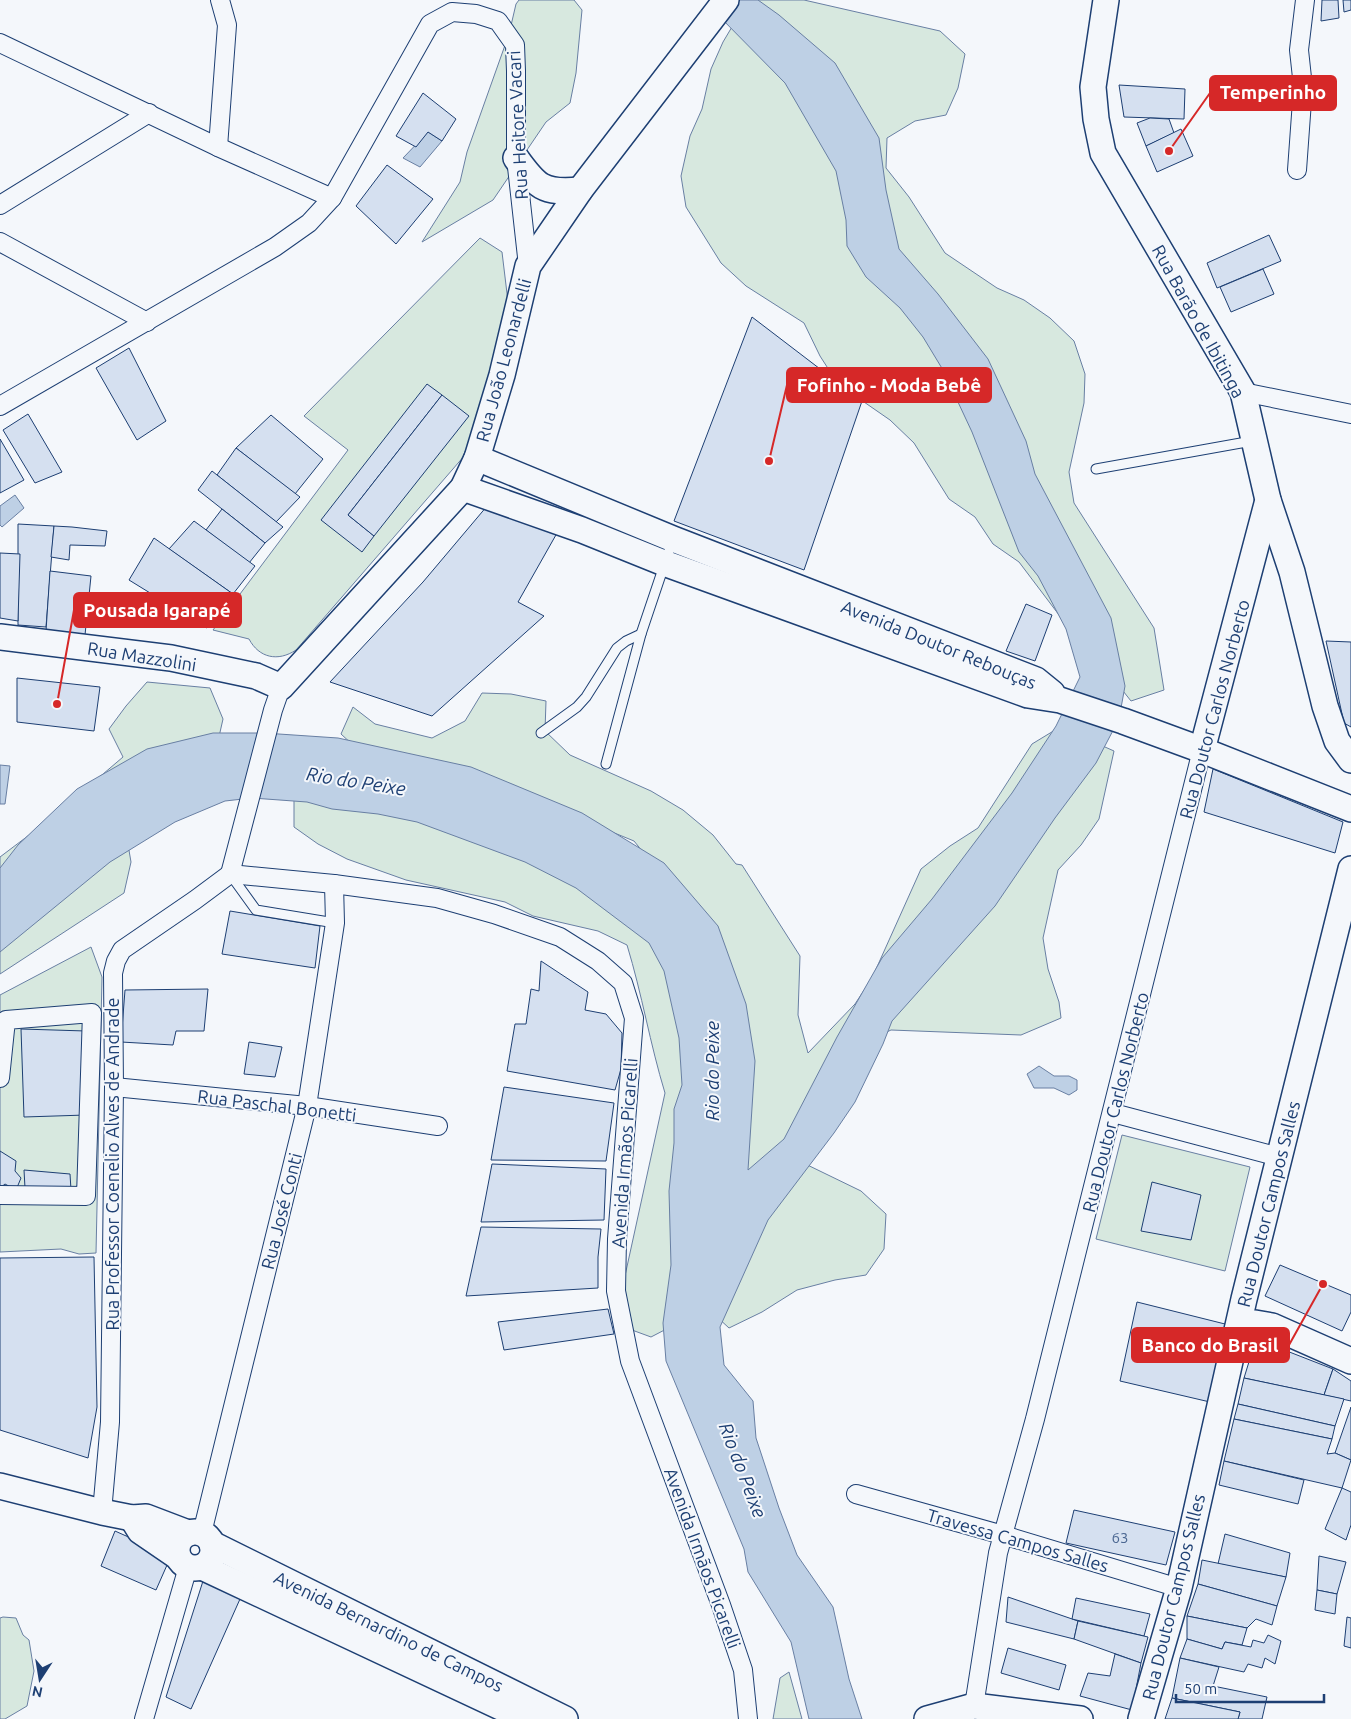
<svg xmlns="http://www.w3.org/2000/svg" width="1351" height="1719" viewBox="0 0 1351 1719" font-family="Ubuntu,sans-serif">
<rect width="100%" height="100%" fill="#f4f7fb"/>
<g fill="#d7e8df" stroke="#687fa3">
<path d="M519,0H574L582,10L576,73L570,103L546,122L493,200L422,242L460,182L467,152L509,34L516,4Z"/>
<path d="M757,0H804L940,31L965,54L958,88L946,115L915,121L887,138L886,168L909,197L945,253L997,288L1024,300L1050,318L1074,341L1085,374L1084,403L1069,472L1074,503L1154,628L1164,690L1131,701L1108,672L1084,648L1019,562L993,544L975,517L949,499L914,443L890,420L838,384L820,356L804,323L746,286L721,263L686,207L681,176L690,136L702,109L711,69L723,42L742,10Z"/>
<path d="M480,238L502,252L509,310L485,432L296,650C278,662 259,658 249,639L213,630L348,450L304,416Z"/>
<path d="M147,682L210,688L223,719L216,750L126,833L131,862L124,893L0,974V857L49,820L123,757L109,729L126,706Z"/>
<path d="M482,693L511,694L546,701L545,731L570,755L651,791L683,810L713,835L736,864L742,865L800,956L798,1015L808,1053L855,1004L872,978L921,869L950,846L978,828L1032,744L1060,727L1114,751L1099,819L1081,845L1058,870L1043,938L1048,969L1059,1002L1061,1018L1021,1035L891,1030L857,1046L791,1157L861,1191L886,1214L884,1249L866,1275L835,1280L797,1290L762,1312L729,1328L704,1305L678,1323L651,1337L621,1326V1294L665,1093C650,1044 642,994 627,945L598,931L533,916L505,902L406,880L347,859L318,844L294,827V795L352,784L681,899L634,841L502,787L366,757L341,734L353,707L375,724L432,738L465,721Z"/>
<path d="M91,947L102,977L96,1253L79,1254L61,1249L0,1252V995Z"/>
<path d="M1122,1135L1250,1167L1225,1271L1096,1239Z"/>
<path d="M3,1617L16,1618L23,1635L29,1640L34,1671L27,1706L5,1719H0V1618Z"/>
<path d="M789,1672L802,1719H773L780,1678Z"/>
</g>
<g fill="#bed0e5" stroke="#687fa3">
<path d="M726,0H758L779,15L835,63L879,138L886,190L899,249L938,294L988,359L1026,441L1035,474L1111,618L1125,686L1119,719L1096,763L1055,818L995,906L892,1021L883,1044L855,1102L834,1133L768,1220L720,1327L724,1365L753,1401L756,1438L779,1508L797,1555L833,1607L849,1679L862,1719H809L791,1642L748,1572L744,1549L666,1361L663,1323L671,1265L669,1191L674,1143V1109L682,1085L679,1038L664,971L649,943L576,888L525,862L417,822L378,814L332,809L307,802L252,798L225,801L175,822L110,862L0,952V868L18,845L77,789L147,749L213,733H264L338,738L471,767L582,813L664,863L718,926L746,1004L755,1061L748,1170L784,1139L837,1037L882,958L932,899L1012,793L1056,726L1080,677L1066,629L1038,576L1019,552L972,432L943,370L923,337L900,308L866,277L847,246L846,220L836,171L785,83L716,13Z"/>
<path d="M428,132L442,141L420,167L403,158Z"/>
<path d="M15,495L24,508L2,527L0,525V506Z"/>
<path d="M0,765L10,766L5,804H0Z"/>
<path d="M1039,1066L1054,1076H1069L1077,1080V1090L1069,1095L1054,1088H1034L1027,1074Z"/>
</g>
<g fill="#d5e0f0" stroke="#1d3f73">
<path d="M1322,0H1338L1339,18L1321,21Z"/>
<path d="M1343,0H1351V10L1344,12Z"/>
<path d="M1119,85L1185,89L1184,119L1124,117Z"/>
<path d="M423,93L456,119L442,141L428,132L416,147L396,136Z"/>
<path d="M1150,118L1169,119L1174,133L1146,146L1137,123Z"/>
<path d="M1181,129L1193,156L1157,172L1146,146Z"/>
<path d="M387,165L433,199L396,244L356,206Z"/>
<path d="M1269,235L1281,261L1217,288L1207,263Z"/>
<path d="M1263,269L1274,294L1231,312L1220,287Z"/>
<path d="M752,317L862,401L804,570L674,521Z"/>
<path d="M129,348L166,421L137,440L96,368Z"/>
<path d="M427,384L442,395L348,515L374,536L362,552L321,520Z"/>
<path d="M442,395L469,416L374,536L348,515Z"/>
<path d="M28,414L62,472L35,483L3,430Z"/>
<path d="M271,415L323,459L295,494L236,448Z"/>
<path d="M0,439L24,480L0,493Z"/>
<path d="M236,448L300,497L276,522L217,475Z"/>
<path d="M212,471L217,475L283,527L265,543L198,490Z"/>
<path d="M493,499L561,526L518,602L544,616L432,716L330,682L423,582Z"/>
<path d="M222,509L265,543L249,563L206,530Z"/>
<path d="M194,521L255,566L233,594L169,549Z"/>
<path d="M18,524L54,526L46,627L18,625Z"/>
<path d="M54,526L72,527L107,531L105,546L70,545L69,560L51,557Z"/>
<path d="M154,538L233,594L207,628L129,580Z"/>
<path d="M0,553L20,554L18,621L0,618Z"/>
<path d="M50,571L91,576L85,635L46,631Z"/>
<path d="M1026,604L1052,615L1035,661L1006,651Z"/>
<path d="M1326,641L1351,642V727L1344,723Z"/>
<path d="M17,678L100,687L94,731L17,722Z"/>
<path d="M1213,769L1343,822L1335,853L1204,812Z"/>
<path d="M230,911L320,926L315,968L222,954Z"/>
<path d="M541,961L588,992L585,1010L606,1014L622,1033L621,1069L615,1090L507,1071L515,1024H526L531,989L539,991Z"/>
<path d="M208,989L204,1031H176L173,1045L121,1042L125,990Z"/>
<path d="M21,1029L86,1031V1115L24,1117Z"/>
<path d="M249,1042L282,1047L275,1077L244,1074Z"/>
<path d="M504,1087L614,1103L606,1161L491,1160Z"/>
<path d="M0,1151L16,1161L15,1171L21,1178L16,1190L5,1184L0,1188Z"/>
<path d="M492,1164L606,1169L604,1220L481,1222Z"/>
<path d="M24,1170L70,1174L71,1190L25,1188Z"/>
<path d="M1152,1182L1201,1195L1191,1240L1141,1231Z"/>
<path d="M481,1227L601,1229L598,1257V1288L466,1296Z"/>
<path d="M94,1257L97,1407L88,1458L0,1430V1258Z"/>
<path d="M1280,1265L1351,1295V1312L1342,1331L1265,1296Z"/>
<path d="M1137,1302L1229,1325L1210,1402L1120,1381Z"/>
<path d="M608,1309L614,1334L504,1350L498,1322Z"/>
<path d="M1256,1339L1333,1369L1324,1395L1244,1378Z"/>
<path d="M1333,1369L1351,1381V1401L1324,1395Z"/>
<path d="M1244,1378L1344,1399L1335,1426L1238,1404Z"/>
<path d="M1238,1404L1335,1426L1332,1439L1234,1419Z"/>
<path d="M1351,1407V1460L1335,1453Z"/>
<path d="M1234,1419L1332,1439L1327,1454L1335,1453L1351,1460L1342,1488L1224,1461Z"/>
<path d="M1224,1461L1304,1480L1298,1504L1219,1485Z"/>
<path d="M1342,1488L1351,1492V1525L1346,1540L1325,1529Z"/>
<path d="M1074,1510L1175,1532L1166,1565L1066,1543Z"/>
<path d="M115,1531L171,1556L156,1590L101,1566Z"/>
<path d="M1225,1534L1290,1553L1286,1577L1218,1564Z"/>
<path d="M1319,1556L1346,1562L1337,1594L1317,1590Z"/>
<path d="M1202,1560L1286,1577L1277,1606L1198,1584Z"/>
<path d="M203,1581L240,1599L191,1709L166,1697Z"/>
<path d="M1198,1584L1277,1606L1272,1625L1256,1619L1247,1628L1187,1616Z"/>
<path d="M1317,1590L1337,1594L1335,1614L1315,1610Z"/>
<path d="M1008,1597L1078,1621L1074,1639L1006,1622Z"/>
<path d="M1076,1598L1150,1614L1144,1636L1072,1619Z"/>
<path d="M1187,1616L1247,1628L1242,1645L1225,1642L1222,1649L1187,1639Z"/>
<path d="M1347,1617L1351,1618V1648L1344,1646Z"/>
<path d="M1078,1621L1148,1637L1141,1663L1074,1639Z"/>
<path d="M1268,1635L1281,1641L1275,1664L1265,1658L1262,1668L1248,1664L1244,1672L1180,1658L1187,1639L1222,1649L1225,1642L1251,1647L1253,1640L1264,1643Z"/>
<path d="M1008,1648L1066,1665L1059,1690L1001,1673Z"/>
<path d="M1115,1654L1141,1663L1132,1710L1080,1696L1088,1673L1110,1676Z"/>
<path d="M1180,1658L1219,1667L1213,1686L1267,1697L1262,1719H1238L1240,1712L1172,1698Z"/>
<path d="M1172,1698L1240,1712L1238,1719H1165Z"/>
</g>
<g fill="none" stroke-linecap="round" stroke-linejoin="round">
<defs>
<g id="lane">
<path d="M1096,469L1252,441"/>
<path d="M541,733L577,707L586,697L617,648L626,641L641,634"/>
<path d="M606,764L641,634L673,539"/>
<path d="M230,874L256,910L335,923"/>
</g>
<g id="street">
<path d="M0,43L218,147L332,198"/>
<path d="M218,147L227,25L220,0"/>
<path d="M1297,170L1303,87L1299,50L1305,0"/>
<path d="M0,205L149,113"/>
<path d="M0,242L147,322"/>
<path d="M1243,392L1351,414"/>
<path d="M0,406L275,247L309,223L332,198L430,24L452,12L476,14L498,21L515,45L516,71V158L528,266"/>
<path d="M230,874L334,884L437,898L494,914L560,937L598,961L623,983L634,1018L617,1239L616,1291L630,1361L721,1605L743,1670L748,1719"/>
<path d="M230,874L273,710L281,687"/>
<path d="M0,1078L6,1020L92,1013L86,1196L0,1195"/>
<path d="M114,1087L307,1106L438,1126"/>
<path d="M1113,1113L1279,1157"/>
<path d="M856,1494L1003,1535L1179,1588"/>
<path d="M102,1512L110,1422L114,1087L113,973L116,961L122,950L195,900L230,874"/>
<path d="M202,1533L307,1106L335,923L334,884"/>
<path d="M974,1706L998,1553L1035,1419L1202,750"/>
<path d="M144,1719L188,1567"/>
</g>
<g id="secondary">
<path d="M1106,0L1093,87L1096,119L1103,153L1243,392L1268,500L1292,572L1325,706L1337,741L1351,760"/>
<path d="M516,158C536,186 543,194 580,190"/>
<path d="M477,458L673,539L1036,680L1052,693"/>
<path d="M463,488L582,530L664,563L1028,695L1060,700L1123,721L1202,750L1351,809"/>
<path d="M0,637L171,658L256,676L281,687L463,488L477,458L502,375L528,266L580,190L726,0"/>
<path d="M1202,750L1268,500"/>
<path d="M1238,1328L1244,1324L1255,1323L1272,1326L1351,1361"/>
<path d="M0,1486L102,1512L132,1518L146,1517L188,1533"/>
<path d="M132,1518L140,1531L178,1557"/>
<circle cx="195" cy="1550" r="18"/>
<path d="M212,1544L565,1719"/>
<path d="M202,1567L526,1719"/>
<path d="M927,1719L974,1706L1080,1719"/>
<path d="M1141,1719L1179,1588L1244,1299L1351,869"/>
</g>
</defs>
<use href="#lane" stroke="#1d3f73" stroke-width="11"/>
<use href="#street" stroke="#1d3f73" stroke-width="20"/>
<use href="#secondary" stroke="#1d3f73" stroke-width="28"/>
<use href="#lane" stroke="#f4f7fb" stroke-width="9"/>
<use href="#street" stroke="#f4f7fb" stroke-width="18"/>
<use href="#secondary" stroke="#f4f7fb" stroke-width="25"/>
</g>
<g text-anchor="middle" dominant-baseline="central" stroke-width="4" stroke-linejoin="round" paint-order="stroke">
<g font-size="15" fill="#4b6792">
<text x="1120" y="1537">63</text>
</g>
<g font-size="18" fill="#1d3f73" stroke="#f4f7fb">
<text transform="translate(517 125) rotate(-93)">Rua Heitore Vacari</text>
<text transform="translate(1199 321) rotate(61)">Rua Barão de Ibitinga</text>
<text transform="translate(503 360) rotate(-75)">Rua João Leonardelli</text>
<text transform="translate(939 644) rotate(22)">Avenida Doutor Rebouças</text>
<text transform="translate(142 656) rotate(9)">Rua Mazzolini</text>
<text transform="translate(1214 709) rotate(-75)">Rua Doutor Carlos Norberto</text>
<text transform="translate(1115 1102) rotate(-76)">Rua Doutor Carlos Norberto</text>
<text transform="translate(277 1105) rotate(7)">Rua Paschal Bonetti</text>
<text transform="translate(624 1153) rotate(-86)">Avenida Irmãos Picarelli</text>
<text transform="translate(112 1164) rotate(-90)">Rua Professor Coenelio Alves de Andrade</text>
<text transform="translate(1268 1204) rotate(-76)">Rua Doutor Campos Salles</text>
<text transform="translate(281 1211) rotate(-76)">Rua José Conti</text>
<text transform="translate(1018 1540) rotate(16)">Travessa Campos Salles</text>
<text transform="translate(703 1558) rotate(70)">Avenida Irmãos Picarelli</text>
<text transform="translate(1173 1597) rotate(-76)">Rua Doutor Campos Salles</text>
<text transform="translate(389 1631) rotate(26)">Avenida Bernardino de Campos</text>
</g>
<g font-size="19" font-style="italic" fill="#1d3f73" stroke="#f4f7fb">
<text transform="translate(356 781) rotate(9)">Rio do Peixe</text>
<text transform="translate(712 1071) rotate(-90)">Rio do Peixe</text>
<text transform="translate(743 1470) rotate(69)">Rio do Peixe</text>
</g>
</g>
<path fill="none" stroke="#d62828" stroke-width="2" d="M1169 151L1210 93M769 461L787 385M57 704L74 610M1323 1284L1289 1345"/>
<g fill="#d62828" stroke="#f4f7fb" stroke-width="2">
<circle cx="1169" cy="151" r="5"/>
<circle cx="769" cy="461" r="5"/>
<circle cx="57" cy="704" r="5"/>
<circle cx="1323" cy="1284" r="5"/>
</g>
<g fill="#d62828" stroke="#d62828" stroke-width="2">
<rect x="1210" y="76" width="126" height="34" rx="5"/>
<rect x="787" y="368" width="204" height="34" rx="5"/>
<rect x="74" y="593" width="167" height="34" rx="5"/>
<rect x="1132" y="1328" width="157" height="34" rx="5"/>
</g>
<g font-size="19" text-anchor="middle" font-weight="bold" fill="#fff">
<text x="1273" y="99">Temperinho</text>
<text x="889" y="392">Fofinho - Moda Bebê</text>
<text x="157" y="617">Pousada Igarapé</text>
<text x="1210" y="1352">Banco do Brasil</text>
</g>
<g transform="translate(40 1679) rotate(192)" stroke="#f4f7fb" stroke-width="4" paint-order="stroke">
<path d="M0-4L9 19L0 12L-9 19Z" fill="#1d3f73"/>
<text y="-8" font-size="14" font-weight="bold" text-anchor="middle" fill="#1d3f73">N</text>
</g>
<path d="M1176 1694v8h148v-8" fill="none" stroke="#1d3f73" stroke-width="2.5"/>
<text x="1184" y="1694" font-size="15" fill="#1d3f73" stroke="#f4f7fb" stroke-width="4" paint-order="stroke">50 m</text>
</svg>
